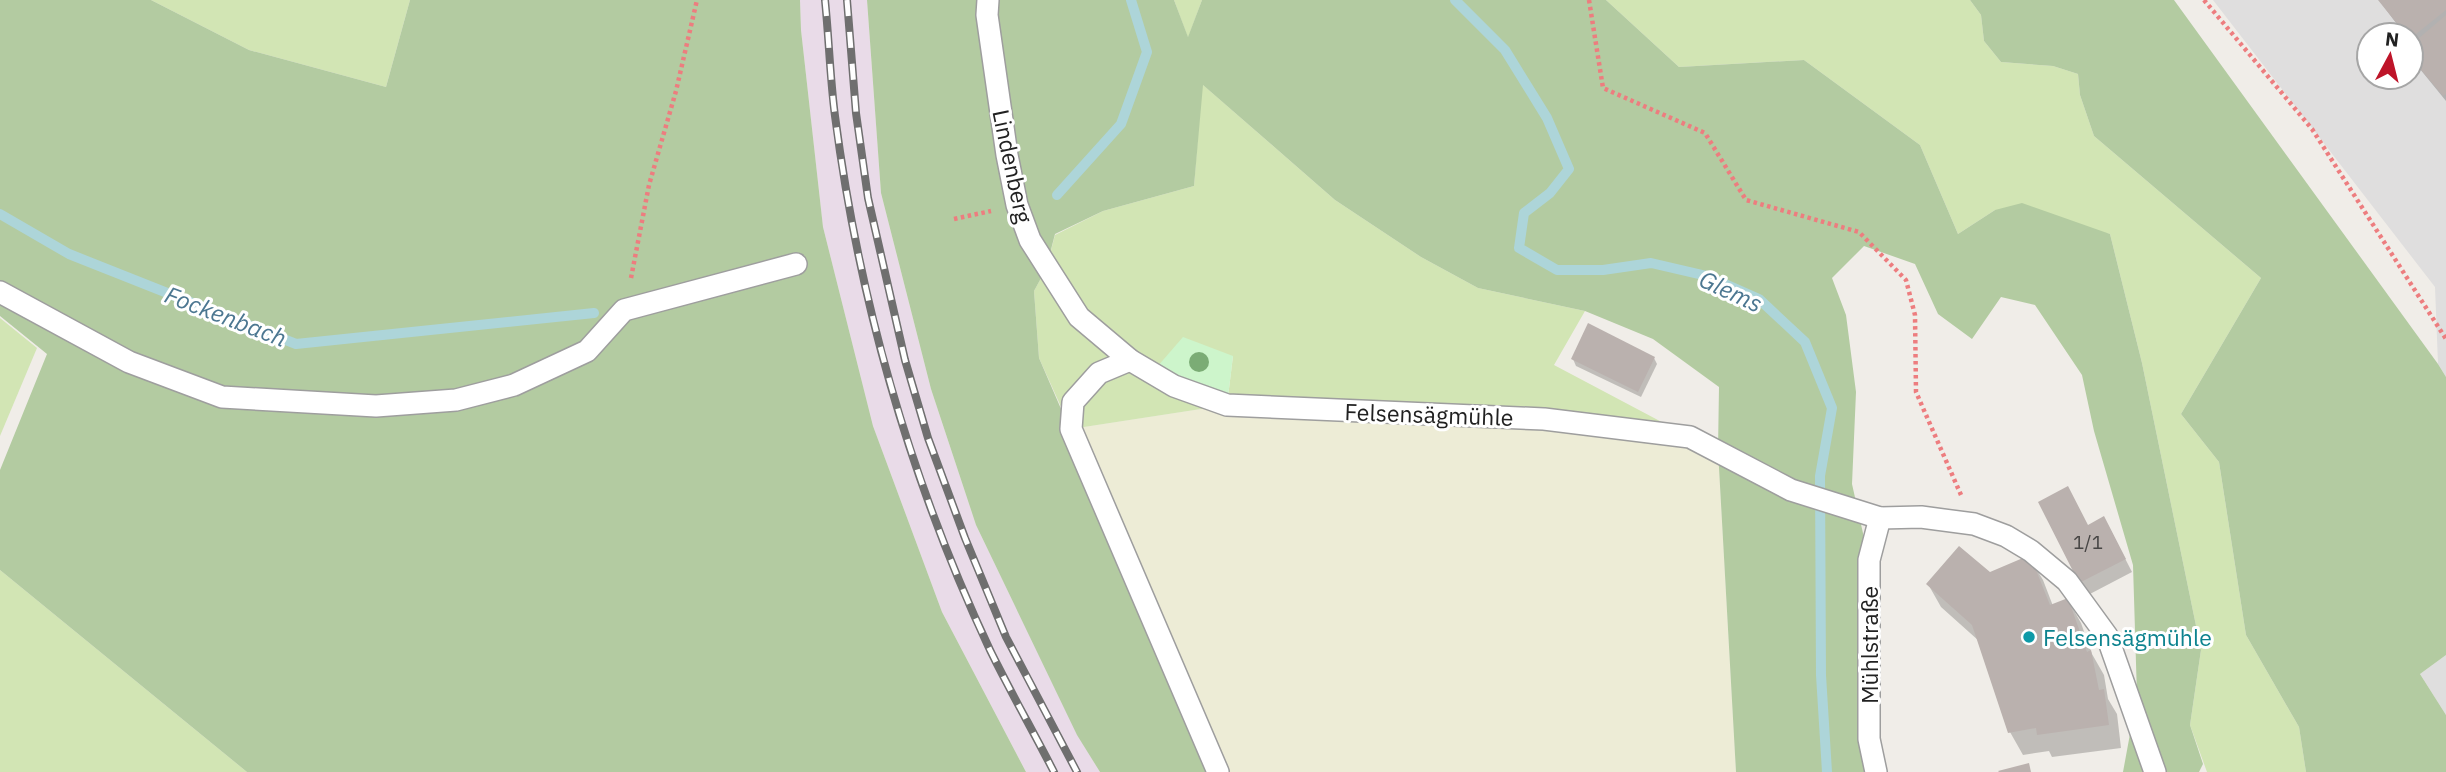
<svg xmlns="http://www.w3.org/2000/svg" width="2446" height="772" viewBox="0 0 2446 772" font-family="'IBM Plex Sans',sans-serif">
<rect width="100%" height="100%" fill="#f0ede8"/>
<g fill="#dfdede" fill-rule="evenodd">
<path d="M2213,0H2446V377L2438,364L2435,287ZM2369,35H2411V77H2369Z"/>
<path d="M2446,655V715L2420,674Z"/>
</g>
<path fill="#e9dbe8" d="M800,0H867L881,193L931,389L976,525L1077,734L1100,772H1026L942,612L873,426L823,227L801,30Z"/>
<path fill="#edecd6" d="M1227,405L1690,437L1718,450L1736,772H1218L1071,429Z"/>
<g fill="#d2e5b4" fill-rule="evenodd">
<path d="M151,0H410L386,87L249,50Z"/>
<path d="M1174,0H1202L1188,38Z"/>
<path d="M1606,0H1970L1981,15L1984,41L2001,62L2053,66L2078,74L2080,95L2094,136L2261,278L2181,414L2219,462L2246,635L2299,727L2306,772H2207L2190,725L2201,650L2142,363L2110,234L1995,210L1958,234L1920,145L1804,60L1679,67Z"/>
<path d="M1202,84L1335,200L1421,257L1478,288L1585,311L1554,365L1690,437L1227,405L1071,429L1039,358L1034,291L1046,269L1055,235L1103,211L1194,186ZM1233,356L1227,405L1157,367Z"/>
<path d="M0,318L37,348L0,436Z"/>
<path d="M0,570L247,772H0Z"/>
</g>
<g fill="#b3cba1">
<path d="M0,0H151L249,50L386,87L410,0H800L801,30L823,227L873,426L942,612L1026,772H247L0,570V470L47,354L0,316Z"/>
<path d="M867,0H1174L1188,37L1202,0H1606L1679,67L1804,60L1920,145L1958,234L1995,210L2022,203L2110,234L2142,363L2201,650L2190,725L2203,764L2199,772H2123L2137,696L2133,565L2094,431L2082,375L2035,305L2001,297L1972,339L1938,314L1915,264L1864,246L1832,278L1846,315L1856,392L1852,484L1869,560L1876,772H1736L1718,450L1719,387L1653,339L1585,311L1478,288L1421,257L1335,200L1203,85L1194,186L1103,211L1055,234L1046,269L1034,291L1039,358L1218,772H1100L1077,735L976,525L931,389L881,193Z"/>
<path d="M1970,0H2174L2438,364L2446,377V655L2420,674L2446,715V772H2306L2299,727L2246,635L2219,462L2181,414L2261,278L2094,136L2080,95L2078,74L2053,66L2001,62L1984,41L1981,15Z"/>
</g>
<path fill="#cdf5cb" d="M1183,337L1233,356L1227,405L1157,367Z"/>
<g fill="#0003">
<path d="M2379,0H2446V101L2411,58V47L2413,45L2411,35H2405Z"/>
<path d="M1654,358L1657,364L1641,397L1576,366L1573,359Z"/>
<path d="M2040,503L2088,527L2111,531L2132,572L2088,595Z"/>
<path d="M2029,557L2043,580L2053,606L2068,600L2081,623L2092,654L2104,675L2108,699L2117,714L2121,748L2052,757L2049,751L2023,755L2010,732L1979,641L1941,607L1928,584L1990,574Z"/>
</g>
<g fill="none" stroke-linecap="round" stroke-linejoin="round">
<g stroke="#add5d9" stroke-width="10">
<path d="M1455,0L1505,50L1547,118L1569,169L1550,193L1524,213L1519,248L1557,270H1603L1651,263L1707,276L1759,299L1805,342L1832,408L1820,476L1821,675L1827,772"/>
<path d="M1057,195L1121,124L1147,52L1131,0"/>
<path d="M0,214L69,254L296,344L594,313"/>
</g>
</g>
<g fill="#bab1ae">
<path d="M2378,0H2446V10L2411,38V35H2406Z"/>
<path d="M2446,15V94L2443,96L2411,58V45Z"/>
<path d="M1588,323L1655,357L1638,392L1571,359Z"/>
<path d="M2068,486L2088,525L2104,516L2126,559L2079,583L2038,502Z"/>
<path d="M1959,546L1990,572L2030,555L2050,605L2068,598L2087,652L2091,650L2099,690L2104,689L2109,725L2037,735L2036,728L2008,733L1972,625L1926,584Z"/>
<path d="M2029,763L2031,772H1999L1998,771Z"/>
</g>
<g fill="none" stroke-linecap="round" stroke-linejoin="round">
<defs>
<g id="lane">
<path d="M988,0L987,15L1007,155L1017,205L1030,240L1079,317L1130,360L1174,386L1227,405L1544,419L1690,437L1791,490L1880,518L1921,517L1974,524L2006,536L2031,551L2067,581L2107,636L2155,772"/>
<path d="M0,292L129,362L222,397L376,406L456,400L514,385L587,351L624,310L796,264"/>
<path d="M1130,360L1099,373L1073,402L1071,429L1218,772"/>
<path d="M1876,772L1869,739V560L1880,518"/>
</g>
</defs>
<use href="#lane" stroke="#9e9e9e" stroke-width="24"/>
<g stroke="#ed7d7f" stroke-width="4.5" stroke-dasharray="3.5 3.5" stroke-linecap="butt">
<path d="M1589,0L1603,88L1705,133L1746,200L1859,232L1906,280L1915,315L1916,392L1961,495"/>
<path d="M2204,0L2312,129L2446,339"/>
<path d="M954,219L991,211"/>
<path d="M631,278L649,185L676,91L697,0"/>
</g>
<use href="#lane" stroke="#fff" stroke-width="21"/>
<defs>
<g id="rail">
<path d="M825,0C829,39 830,78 835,116C859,300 911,482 990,650C1010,691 1033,731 1054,772"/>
<path d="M847,0L856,113L868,198L905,360L928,438L965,538L1006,637L1077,772"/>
</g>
</defs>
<use href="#rail" stroke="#6f6f6f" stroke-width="8"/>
<use href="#rail" stroke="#fff" stroke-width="5" stroke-dasharray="16" stroke-linecap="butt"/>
</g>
<circle fill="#7bac75" cx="1199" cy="362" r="10"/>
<circle fill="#0f9aa8" stroke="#fff" stroke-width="2.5" cx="2029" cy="637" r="7"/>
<g text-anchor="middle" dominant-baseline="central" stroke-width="6" stroke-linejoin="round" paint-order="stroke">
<g font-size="19" fill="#474544">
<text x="2088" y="542">1/1</text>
</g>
<g font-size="23" fill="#212121" stroke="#fff">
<text transform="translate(1013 166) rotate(78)">Lindenberg</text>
<text transform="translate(1429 414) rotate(2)">Felsensägmühle</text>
<text transform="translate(1869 645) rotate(-90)">Mühlstraße</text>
</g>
<g font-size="23" fill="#0d838f" stroke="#fff" text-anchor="start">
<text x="2043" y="637">Felsensägmühle</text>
</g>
<g font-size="24" font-style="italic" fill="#4c7791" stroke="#fff">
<text transform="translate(1731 291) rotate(25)">Glems</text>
<text transform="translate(226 316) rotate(21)">Fockenbach</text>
</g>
</g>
<g transform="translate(2390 56) rotate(7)"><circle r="33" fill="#ffffff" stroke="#a6a6a6" stroke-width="2"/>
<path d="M0-5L12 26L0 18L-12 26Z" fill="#be1429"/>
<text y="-10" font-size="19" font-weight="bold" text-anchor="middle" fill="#212121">N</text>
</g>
</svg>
